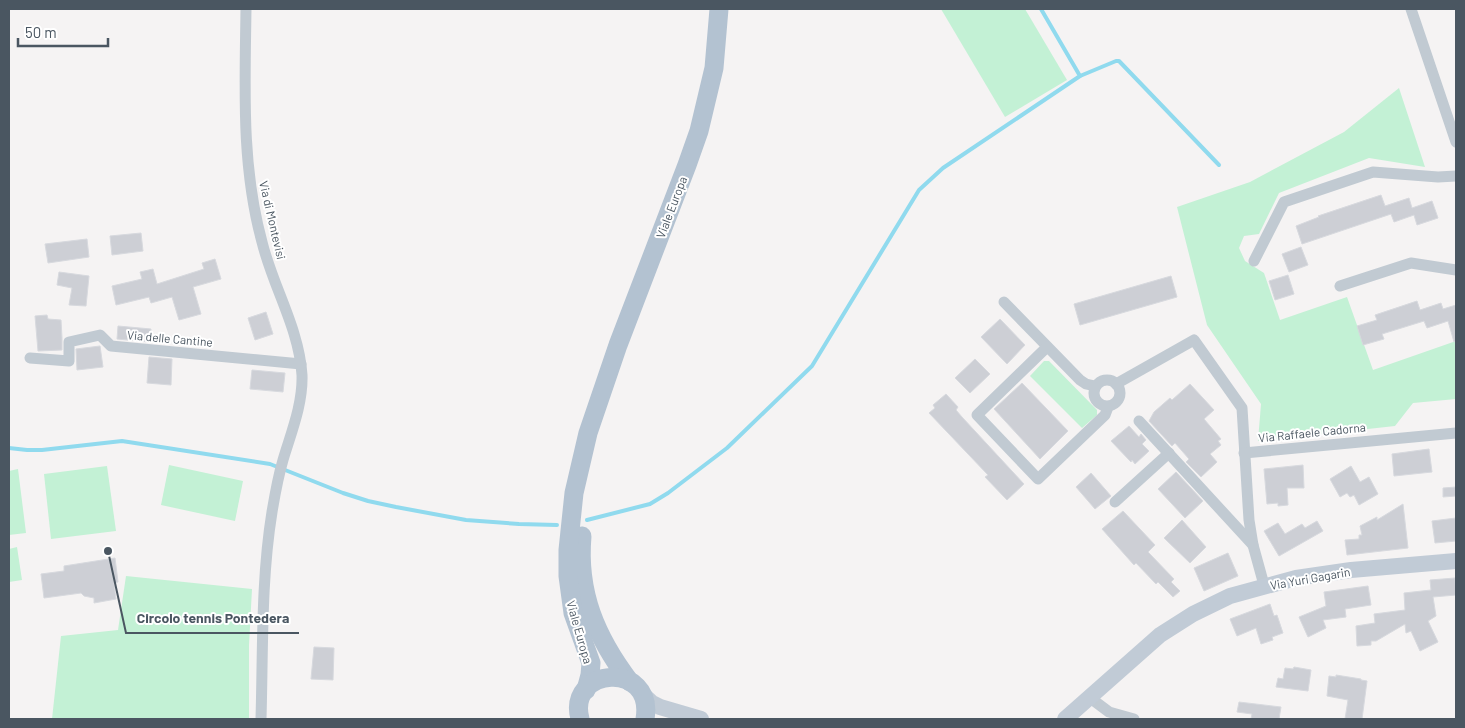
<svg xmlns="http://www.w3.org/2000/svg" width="1465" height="728" viewBox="0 0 1465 728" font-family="Barlow,sans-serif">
<rect width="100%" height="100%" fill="#f5f3f3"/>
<g fill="#c3f1d5">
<path d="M941,9H1025L1067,80L1005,117Z"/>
<path d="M1399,88L1425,167L1369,158L1279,193L1259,234L1244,236L1239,248L1245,261L1264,273L1280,320L1347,297L1373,370L1456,341V399L1413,403L1395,426L1258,441L1261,404L1207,325L1177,207L1250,182L1344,132Z"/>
<path d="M1044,361H1049L1097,410V415L1082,428L1030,376Z"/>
<path d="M169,465L243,481L235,521L161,505Z"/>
<path d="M107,466L116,531L51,539L44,474Z"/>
<path d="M18,469L26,533L9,535V471Z"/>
<path d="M17,547L22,580L9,582V549Z"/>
<path d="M126,576L252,589L249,645V719H52L61,636L118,630Z"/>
</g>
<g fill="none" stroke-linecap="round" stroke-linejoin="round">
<g stroke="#90daee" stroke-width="4">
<path d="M1080,76L1116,61H1119L1219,165"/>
<path d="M9,448L27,450H42L122,441L270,464L343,493L368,501L396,507L466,520L519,524L557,525"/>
<path d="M587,520L650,504L668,493L727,448L812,366L919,190L943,168L1080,76L1041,9"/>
</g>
</g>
<g fill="#cdcfd5" stroke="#d7d9de">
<path d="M1381,195L1385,206L1409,198L1412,208L1432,201L1438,218L1417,225L1414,215L1394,222L1391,214L1302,244L1296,226L1319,217L1318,216Z"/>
<path d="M141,233L143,251L112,255L110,236Z"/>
<path d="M87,239L89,257L48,263L45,244Z"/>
<path d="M1301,247L1308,265L1289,272L1282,254Z"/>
<path d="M215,259L221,279L193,287L201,314L179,320L172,297L151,303L149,297L116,305L112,286L142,279L140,272L153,269L157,284L204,269L202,263Z"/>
<path d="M59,272L89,276L86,306L69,305L72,288L57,285Z"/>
<path d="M1288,275L1294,294L1275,300L1269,281Z"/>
<path d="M1171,276L1177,297L1080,325L1074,304Z"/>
<path d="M1417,301L1420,310L1441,303L1443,309L1456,305V341L1454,342L1448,321L1427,328L1424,321L1382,334L1384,339L1363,345L1357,326L1377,320L1375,315Z"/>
<path d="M266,312L273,334L255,340L248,318Z"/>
<path d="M47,315L48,319L61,320L62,338V350L38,351L35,316Z"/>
<path d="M1000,319L1025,345L1007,364L981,337Z"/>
<path d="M118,326L151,329L150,342L117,339Z"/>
<path d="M100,346L103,367L77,370L76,349Z"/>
<path d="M149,357L172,359L171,385L147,383Z"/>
<path d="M975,359L990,374L970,393L955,378Z"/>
<path d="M252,370L285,373L283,392L250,389Z"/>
<path d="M1022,383L1068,431L1040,459L994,409Z"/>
<path d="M1190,384L1214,410L1204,419L1221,439L1218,441L1221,445L1210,454L1217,462L1201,477L1186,462L1189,459L1175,443L1172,446L1149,421L1154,412L1170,398L1172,400Z"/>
<path d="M946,394L958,407L956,410L962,417L1024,484L1007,500L985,477L988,475L929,413L935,408L933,405Z"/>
<path d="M1129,426L1139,437L1141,434L1146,440L1142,444L1149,451L1135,464L1132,460L1131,462L1111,441Z"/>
<path d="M1429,449L1432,472L1394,476L1392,454Z"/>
<path d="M1303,465L1304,488H1287L1288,505L1278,506V503L1267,504L1264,469Z"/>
<path d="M1351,466L1360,482L1369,477L1378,494L1359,505L1354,495L1350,497L1347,493L1340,497L1330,479Z"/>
<path d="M1176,472L1203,501L1185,518L1158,489Z"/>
<path d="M1091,473L1111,496L1095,509L1076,487Z"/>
<path d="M1456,487V496L1443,497V488Z"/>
<path d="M1403,504L1408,548L1347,555L1345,540L1359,539V535H1362L1360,526L1377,517V520Z"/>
<path d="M1123,511L1155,545L1148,552L1174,579L1171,582L1180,591L1173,597L1158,582L1156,584L1136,563L1134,565L1102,529Z"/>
<path d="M1456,518V541L1435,543L1432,521Z"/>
<path d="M1182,520L1206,547L1190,563L1164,538Z"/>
<path d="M1317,521L1323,531L1279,556L1264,531L1278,523L1285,534L1302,524L1305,528Z"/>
<path d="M1228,553L1238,576L1204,591L1194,568Z"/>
<path d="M115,558L118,582L114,583L116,599L94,603V598L84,596L81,593L44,598L41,574L64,571V566Z"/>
<path d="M1455,578L1456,595L1433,597L1436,616L1428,621L1438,642L1420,651L1411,631L1406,633L1405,624L1376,641H1371V645L1357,646L1356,626L1375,623L1374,614L1405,610L1404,593L1431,590L1430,580Z"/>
<path d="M1368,586L1371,605L1345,609L1346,617L1323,620L1326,628L1308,637L1299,617L1326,606L1324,592Z"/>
<path d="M1270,604L1274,616L1277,615L1283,633L1272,637L1273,640L1261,644L1256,628L1237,636L1230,619Z"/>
<path d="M314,647L334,648L333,680L311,679Z"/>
<path d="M1294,667L1311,670L1308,691L1276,687L1278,678L1283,679L1285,668L1293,669Z"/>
<path d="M1336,675L1361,679V680L1367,681L1362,719H1345L1348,700L1327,696L1329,676L1336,677Z"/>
<path d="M1239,702L1281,707L1279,719H1251L1252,714L1237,712Z"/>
</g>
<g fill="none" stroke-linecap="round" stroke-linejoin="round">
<g stroke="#c1cad2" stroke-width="11">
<path d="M246,9C245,87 241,165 262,242C273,287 299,328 302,375C303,404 291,433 283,460C278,477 275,494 272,512C261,580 263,650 261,719"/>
<path d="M1411,9L1456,142"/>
<path d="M1254,261L1284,202L1373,172L1438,177L1456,176"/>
<path d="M1340,286L1411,263L1456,270"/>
<path d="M1004,302L1080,380L1086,384L1095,386"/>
<path d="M1047,347L977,415L1038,479L1105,415L1108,407"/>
<path d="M30,358L69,361V342L100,335L111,346L301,364"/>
<circle cx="1107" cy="393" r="13"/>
<path d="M1116,384L1194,340L1242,408L1249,520L1253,545L1264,585"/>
<path d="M1139,421L1253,545"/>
<path d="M1244,453L1456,433"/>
<path d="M1115,502L1169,453"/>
<path d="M1089,697L1109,712L1134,719"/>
</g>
<g stroke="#c1cbd6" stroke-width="16">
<path d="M640,692L652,703L660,707L701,719"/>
<path d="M1065,719L1160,635L1193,614L1230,596L1296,578L1351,570L1456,561"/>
</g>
<g stroke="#b3c2d1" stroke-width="19">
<path d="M582,536C577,593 596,637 630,682"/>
<path d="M586,690L590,675L591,663L573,613L568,576V550L574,493L588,433L618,345L687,165L699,131L714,68L719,9"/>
<path d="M580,719C566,667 655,660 645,719"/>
</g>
</g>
<g text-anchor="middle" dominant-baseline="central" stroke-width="4" stroke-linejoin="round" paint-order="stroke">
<g font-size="12" fill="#4a5661" stroke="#fff">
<text transform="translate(671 207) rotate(-69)">Viale Europa</text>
<text transform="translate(273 220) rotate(77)">Via di Montevisi</text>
<text transform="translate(170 338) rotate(5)">Via delle Cantine</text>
<text transform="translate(1312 432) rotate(-6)">Via Raffaele Cadorna</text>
<text transform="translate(1310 578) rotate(-10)">Via Yuri Gagarin</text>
<text transform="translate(580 632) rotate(74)">Viale Europa</text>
</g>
</g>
<path fill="none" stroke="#4a5661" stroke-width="2" d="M108 551L126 633H299"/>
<circle fill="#4a5661" stroke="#fff" stroke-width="2" cx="108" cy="551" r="5"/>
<g font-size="14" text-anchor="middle" font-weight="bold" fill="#4a5661" stroke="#fff" stroke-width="4" stroke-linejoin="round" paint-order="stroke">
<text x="213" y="623">Circolo tennis Pontedera</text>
</g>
<rect width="1465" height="728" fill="none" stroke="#4a5661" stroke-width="20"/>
<path d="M18 38v8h90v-8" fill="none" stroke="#4a5661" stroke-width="2.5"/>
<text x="25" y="38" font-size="15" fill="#4a5661" stroke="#ffffff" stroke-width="4" paint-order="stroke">50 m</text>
</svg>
